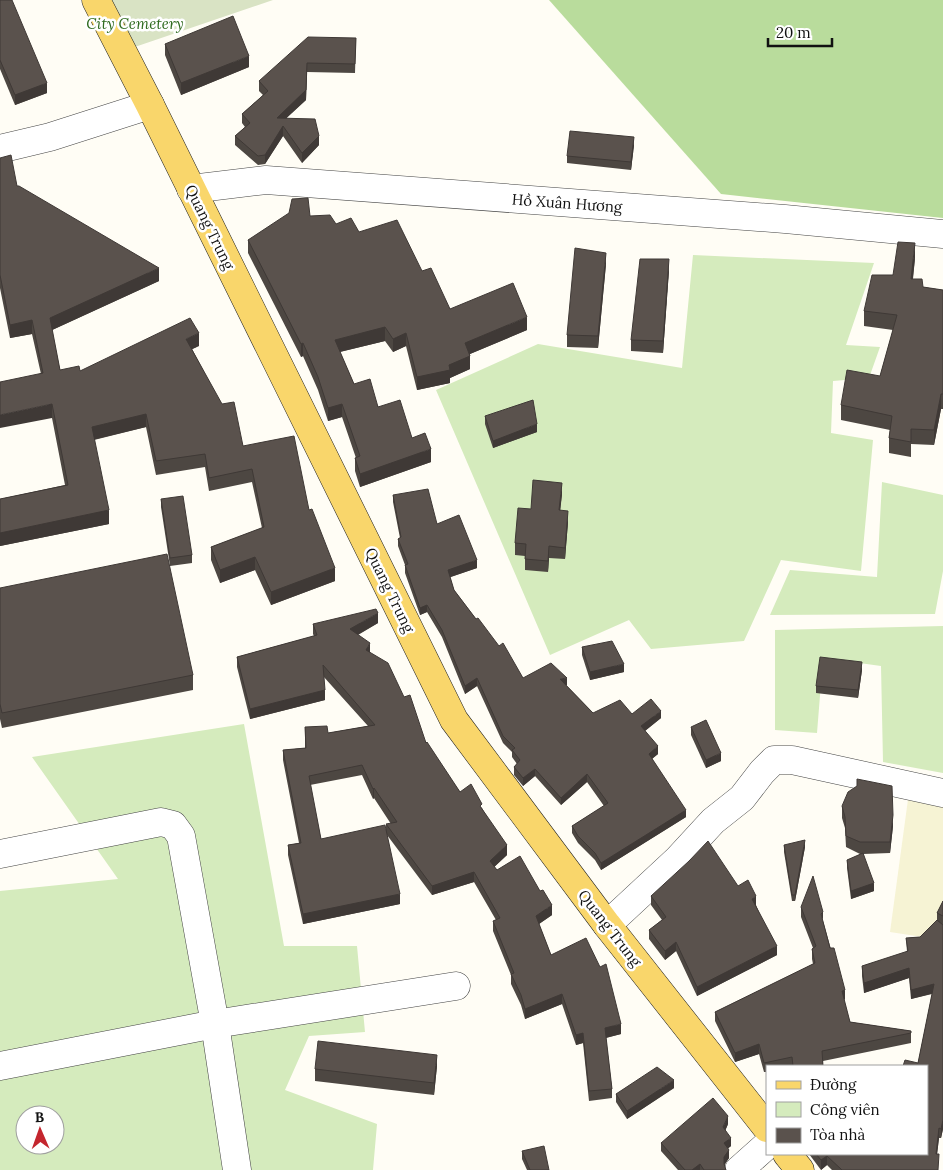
<svg xmlns="http://www.w3.org/2000/svg" width="943" height="1170" viewBox="0 0 943 1170" font-family="Lora,serif">
<rect width="100%" height="100%" fill="#fffdf5"/>
<path fill="#f6f3d4" d="M909,792L943,799V905L929,938L890,932Z"/>
<g fill="#d5ebbd" fill-rule="evenodd">
<path d="M693,255L874,263L846,345L880,347L869,378L833,381L831,433L873,440L861,571L781,560L744,641L651,649L629,620L550,655L436,390L538,344L682,368Z"/>
<path d="M882,482L943,495V571L935,614L770,615L790,570L877,577Z"/>
<path d="M943,626V773L883,762L881,666L823,658L817,733L775,730V630Z"/>
<path d="M244,724L284,946H357L365,1032L309,1036L285,1090L377,1124L373,1170H0V891L118,879L32,757ZM25,1115H55V1145H25Z"/>
</g>
<path fill="#b9dc9c" d="M549,0H943V218L721,194Z"/>
<path fill="#d9e3c4" d="M99,0H273L123,51Z"/>
<g fill="none" stroke-linecap="round" stroke-linejoin="round">
<defs>
<g id="minor">
<path d="M0,149L50,137L150,105"/>
<path d="M191,189L266,180L785,219L943,234"/>
<path d="M0,854L161,822L173,825L181,836L215,1024L237,1170"/>
<path d="M607,925L678,859L713,821L742,798L762,772L774,760H792L943,793"/>
<path d="M0,1066L215,1024L456,986"/>
<path d="M739,1170L767,1145"/>
</g>
<g id="major">
<path d="M96,0L150,105L454,720L607,925L767,1128"/>
<path d="M787,1154L800,1170"/>
</g>
</defs>
<use href="#minor" stroke="#444" stroke-width="29"/>
<use href="#major" stroke="#222" stroke-width="29"/>
<use href="#minor" stroke="#fff" stroke-width="28"/>
<use href="#major" stroke="#f9d66b" stroke-width="28"/>
</g>
<g fill="#4d4742" fill-rule="evenodd">
<path d="M0,0L47,93L15,105L0,69Z"/>
<path d="M356,38L355,73L307,72L306,100L286,118L319,145L302,163L283,136L265,164L258,165L235,145V136L245,127L242,123V114L263,95L259,91V81Z"/>
<path d="M165,44L249,67L181,95L165,55Z"/>
<path d="M634,145L631,170L567,163V156Z"/>
<path d="M0,158L17,186L159,281L52,330L60,370L80,371L199,346L192,349L243,446L309,510L335,581L271,605L255,570L220,583L211,560V547L262,528L252,482L209,491L205,467L156,475L146,427L94,440L109,524L0,546V499L65,485L52,418L41,374L32,334L10,338L0,288Z"/>
<path d="M310,216L336,224L359,232L422,271L450,309L527,330L470,354V369L450,378V383L417,390L406,346L393,352L385,341L340,352L354,384L412,438L431,462L360,487L355,471V458H356L342,417L328,421L318,390L303,356L301,357L248,253V240Z"/>
<path d="M915,258L913,279L923,287L943,290V409H941L934,445L911,444V457L889,453V438L890,430L841,420V405L880,376L893,330L864,326V311L893,275Z"/>
<path d="M606,264L598,348L567,347V335Z"/>
<path d="M669,270L663,353L631,351V340Z"/>
<path d="M485,416L537,432L493,448L485,424Z"/>
<path d="M562,494L560,510L568,522L565,559L549,558L548,572L525,570V556L515,555V543L531,509Z"/>
<path d="M393,495L437,524L477,568L450,577L454,590L476,619L523,678L567,685H566L593,713L632,714L661,718L645,731L658,754L652,759L686,817L601,870L595,860L578,843L572,833V826L604,806L587,782L561,805L535,776L523,786L514,775V767L517,764L512,757V752L503,743L477,686L465,694L442,637L427,612L420,615L405,573V565L398,546V539L400,538L393,502Z"/>
<path d="M161,499L192,555V563L170,566L161,507Z"/>
<path d="M0,588L193,675V690L2,728L0,719Z"/>
<path d="M378,623L358,635L370,652L426,743L460,792L482,808L507,855L494,867L497,870L552,915L539,924L551,955L621,1034L606,1038L612,1089V1098L589,1101L583,1043L576,1045L562,1004L525,1019L521,1005L511,984V975L493,931V921L496,920L474,882L432,895L387,835L400,904L303,924L288,855V845L299,843L283,760V750L305,748V727L328,733L368,726L323,676L325,700L250,719L237,667V657L314,636L313,634V624ZM362,775L373,799L374,798L391,824H386V831L321,839L310,785Z"/>
<path d="M582,647L624,672L590,680L582,655Z"/>
<path d="M862,670L858,698L816,693V686Z"/>
<path d="M691,727L721,761L706,768L691,735Z"/>
<path d="M842,806L893,826L890,853L863,854L874,891L851,899L847,868V860L862,854H860L846,847L845,828L842,818Z"/>
<path d="M784,845L805,847L795,901H792L784,852Z"/>
<path d="M738,886L756,905L777,955L697,996L676,951L665,960L649,939V930L662,920L651,905V896Z"/>
<path d="M943,901V1129L941,1138H939L937,1154L938,1170H832L827,1165L821,1170L809,1154H927L918,1063L932,994L911,999L909,978L864,993L862,976V966L907,952L906,938L920,937L937,920V913Z"/>
<path d="M801,907L823,921L845,999L844,1000L850,1022L911,1031V1043L823,1061V1066H767V1072H764L759,1054L735,1062L715,1021V1012L813,964L812,959V949L813,948L801,917Z"/>
<path d="M437,1066L434,1095L315,1081V1069Z"/>
<path d="M674,1088L627,1119L616,1102V1094Z"/>
<path d="M728,1124L725,1131L731,1146L728,1148L729,1158L724,1165L726,1170H678L661,1151V1143Z"/>
<path d="M522,1151L549,1170H527L522,1159Z"/>
</g>
<g fill="#3f3936">
<path d="M249,56V67L181,95V83Z"/>
<path d="M307,63L306,100L277,127V118Z"/>
<path d="M47,83V93L15,105V95Z"/>
<path d="M283,126V136L265,164V155Z"/>
<path d="M319,136V145L302,163V153Z"/>
<path d="M634,137V145L631,170V162Z"/>
<path d="M915,243V258L911,294V279Z"/>
<path d="M606,253V264L598,348V336Z"/>
<path d="M669,259V270L663,353V341Z"/>
<path d="M159,268V281L50,331V318Z"/>
<path d="M527,317V330L465,356V343Z"/>
<path d="M32,320V334L10,338V325Z"/>
<path d="M385,327V341L335,353V340Z"/>
<path d="M199,333V346L186,352V339Z"/>
<path d="M406,333V346L393,352V339Z"/>
<path d="M303,343V356L301,357V344Z"/>
<path d="M470,356V369L450,378V383L417,390V377Z"/>
<path d="M941,394V409L934,445V430Z"/>
<path d="M52,404V418L0,428V415Z"/>
<path d="M342,404V417L328,421V408Z"/>
<path d="M146,414V427L92,440V427Z"/>
<path d="M537,424V432L493,448V441Z"/>
<path d="M431,449V462L360,487V474Z"/>
<path d="M562,483V494L559,522V510Z"/>
<path d="M109,510V524L0,546V533Z"/>
<path d="M568,511V522L565,559V548Z"/>
<path d="M549,546V558L548,572V561Z"/>
<path d="M255,557V570L220,583V570Z"/>
<path d="M477,560V568L448,578V570Z"/>
<path d="M335,568V581L271,605V592Z"/>
<path d="M427,605V612L420,615V608Z"/>
<path d="M378,613V623L350,639V629Z"/>
<path d="M370,643V653L366,650Z"/>
<path d="M862,662V670L858,698V690Z"/>
<path d="M624,664V672L590,680V672Z"/>
<path d="M477,678V686L465,694V686Z"/>
<path d="M567,678V685L560,686V679Z"/>
<path d="M325,690V700L250,719V709Z"/>
<path d="M661,711V718L641,734V726Z"/>
<path d="M658,746V754L649,761V754Z"/>
<path d="M721,753V761L706,768V760Z"/>
<path d="M535,769V776L523,786V778Z"/>
<path d="M587,774V782L561,805V798Z"/>
<path d="M374,788V798L373,799V789Z"/>
<path d="M686,810V817L601,870V863Z"/>
<path d="M893,815V826L890,853V842Z"/>
<path d="M805,840V847L795,901V895Z"/>
<path d="M507,845V855L490,871V861Z"/>
<path d="M474,872V882L432,895V886Z"/>
<path d="M874,883V891L851,899V891Z"/>
<path d="M400,894V904L303,924V914Z"/>
<path d="M756,896V905L752,908V899Z"/>
<path d="M552,905V915L536,926V916Z"/>
<path d="M823,912V921L821,914Z"/>
<path d="M676,942V951L665,960V951Z"/>
<path d="M777,946V955L697,996V987Z"/>
<path d="M909,968V978L864,993V983Z"/>
<path d="M934,984V993L911,999V990Z"/>
<path d="M845,990V999L842,1000V991Z"/>
<path d="M562,994V1004L525,1019V1009Z"/>
<path d="M621,1024V1034L605,1038V1028Z"/>
<path d="M583,1033V1043L576,1045V1035Z"/>
<path d="M759,1044V1054L735,1062V1053Z"/>
<path d="M437,1055V1066L434,1095V1083Z"/>
<path d="M674,1080V1088L627,1119V1111Z"/>
<path d="M728,1116V1124L723,1136V1127Z"/>
<path d="M943,1120V1129L941,1138V1129Z"/>
<path d="M939,1128V1138L936,1163V1154Z"/>
<path d="M731,1138V1146L724,1152V1143Z"/>
<path d="M729,1150V1158L724,1166V1170V1157Z"/>
<path d="M827,1156V1165L821,1170V1160Z"/>
<path d="M700,1164V1170H692Z"/>
</g>
<g fill="#5a524d" stroke="#3f3936">
<path d="M0,0H12L47,83L15,95L0,60Z"/>
<path d="M233,16L249,56L181,83L165,44Z"/>
<path d="M308,37L356,38L355,64L307,63L306,90L277,118L315,119L319,136L302,153L283,126L265,155L258,156L235,136L250,123L242,114L268,91L259,81Z"/>
<path d="M570,131L634,137L631,162L567,156Z"/>
<path d="M11,155L17,186H19L159,268L50,318L60,370L79,366L80,371L190,318L199,333L186,339L222,404L234,402L243,446L294,436L309,510L312,509L335,568L271,592L255,557L220,570L211,547L264,527L252,469L209,478L205,454L156,461L146,414L92,427L109,510L0,533V499L68,485L52,404L0,415V382L43,373L32,320L10,325L0,275V158Z"/>
<path d="M308,198L310,216L330,215L336,224L351,218L359,232L397,220L422,271L431,268L450,309L513,283L527,317L465,343L470,356L449,365L450,370L417,377L406,333L393,339L385,327L335,340L354,384L370,379L378,407L400,400L412,438L425,433L431,449L360,474L355,458L360,456L342,404L328,408L318,377L303,343L301,344L248,240L289,213L292,199Z"/>
<path d="M898,242L915,243L911,279H922L923,287L943,290V394H941L934,430L911,429V442L889,438L892,416L841,405L847,370L880,376L897,315L864,311L872,275H893Z"/>
<path d="M575,248L606,253L598,336L567,335Z"/>
<path d="M640,259H669L663,341L631,340Z"/>
<path d="M533,400L537,424L493,441L485,416Z"/>
<path d="M533,480L562,483L559,510L568,511L565,548L549,546L548,561L525,559L526,544L515,543L518,508L531,509Z"/>
<path d="M428,489L437,524L459,515L477,560L448,570L454,590L476,619L478,618L499,646L503,643L523,678L551,663L567,678L560,679L593,713L620,700L632,714L651,699L661,711L641,726L658,746L649,754L686,810L601,863L595,853L578,836L572,826L608,803L587,774L561,798L535,769L523,778L514,767L520,760L512,750L515,748L503,736L477,678L465,686L442,630L427,605L420,608L405,565L408,564L398,539L401,537L393,495Z"/>
<path d="M183,496L192,555L170,558L161,499Z"/>
<path d="M167,554L193,675L2,713L0,704V588Z"/>
<path d="M376,609L378,613L350,629L370,643L366,650L388,663L404,697L410,695L426,743L427,742L460,792L471,784L482,804L480,806L507,845L490,861L497,870L520,856L540,891L543,890L552,905L536,916L551,955L586,938L600,967L606,964L621,1024L605,1028L612,1089L589,1091L583,1033L576,1035L562,994L525,1009L521,995L511,974L514,973L493,921L500,918L474,872L432,886L386,824L397,822L374,788L373,789L362,765L309,776L321,839L385,825L400,894L303,914L288,845L301,843L283,750L306,748L305,727L327,726L328,733L375,725L323,665L325,690L250,709L237,657L317,635L313,624Z"/>
<path d="M612,641L624,664L590,672L582,647Z"/>
<path d="M820,657L862,662L858,690L816,686Z"/>
<path d="M706,720L721,753L706,760L691,727Z"/>
<path d="M857,779L892,786L893,815L890,842H860L846,836L845,817L842,806L848,792L857,786Z"/>
<path d="M805,840L795,895H792L784,845Z"/>
<path d="M708,841L738,886L748,880L756,896L752,899L777,946L697,987L676,942L665,951L649,930L666,917L651,896L689,861Z"/>
<path d="M863,853L874,883L851,891L847,860Z"/>
<path d="M813,876L823,912L821,914L830,948H834L845,990L842,991L850,1022L911,1031V1033L822,1051L823,1066H793L792,1057L764,1063L759,1044L735,1053L715,1012L815,963L812,949L816,946L801,907Z"/>
<path d="M943,901V916L937,913Z"/>
<path d="M937,920L943,925V1120L941,1129L939,1128L936,1154H939L938,1170H842L827,1156L821,1160L816,1154H927V1066H903L905,1060L918,1063L934,984L911,990L909,968L864,983L862,966L908,951L906,938L920,937Z"/>
<path d="M318,1041L437,1055L434,1083L315,1069Z"/>
<path d="M657,1067L674,1080L627,1111L616,1094Z"/>
<path d="M713,1098L728,1116L723,1127L731,1138L724,1143L729,1150L724,1157V1164L726,1170H704L700,1164L692,1170H685L661,1143Z"/>
<path d="M544,1146L549,1170H530L522,1151Z"/>
</g>
<g text-anchor="middle" dominant-baseline="central" stroke-width="5" stroke-linejoin="round" paint-order="stroke">
<g font-size="15" font-style="italic" fill="#2f6b1f" stroke="#fff">
<text x="135" y="23">City Cemetery</text>
</g>
<g font-size="15" fill="#111" stroke="#fff">
<text transform="translate(567 203) rotate(4)">Hồ Xuân Hương</text>
<text transform="translate(210 227) rotate(64)">Quang Trung</text>
<text transform="translate(390 590) rotate(64)">Quang Trung</text>
<text transform="translate(610 928) rotate(52)">Quang Trung</text>
</g>
</g>
<rect x="766" y="1065" width="162" height="90" fill="#ffffff" stroke="#a0a0a0"/>
<rect x="776" y="1081" width="25" height="8" fill="#f9d66b" stroke="#a0a0a0"/>
<text x="810" y="1090" font-size="15" fill="#111111">Đường</text>
<rect x="776" y="1102" width="25" height="15" fill="#d5ebbd" stroke="#a0a0a0"/>
<text x="810" y="1115" font-size="15" fill="#111111">Công viên</text>
<rect x="776" y="1128" width="25" height="15" fill="#5a524d" stroke="#a0a0a0"/>
<text x="810" y="1140" font-size="15" fill="#111111">Tòa nhà</text>
<g transform="translate(40 1130) rotate(358)"><circle r="24" fill="#ffffff" stroke="#a0a0a0"/>
<path d="M0-4L9 19L0 12L-9 19Z" fill="#c4262e"/>
<text y="-8" font-size="14" font-weight="bold" text-anchor="middle" fill="#111111">B</text>
</g>
<path d="M768 38v8h64v-8" fill="none" stroke="#111111" stroke-width="2.5"/>
<text x="776" y="38" font-size="15" fill="#111111" stroke="#ffffff" stroke-width="4" paint-order="stroke">20 m</text>
</svg>
